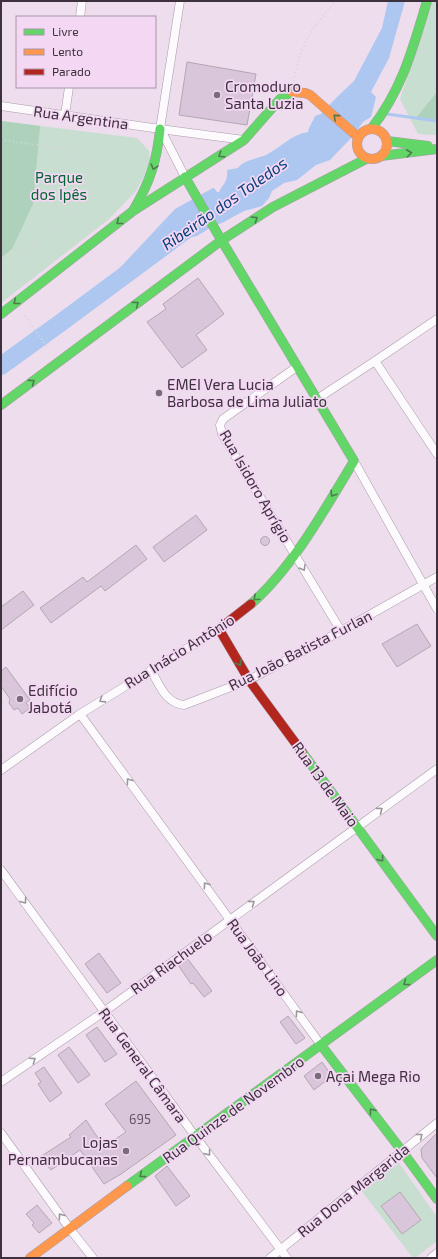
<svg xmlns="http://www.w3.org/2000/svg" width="438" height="1259" viewBox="0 0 438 1259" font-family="'Exo 2',sans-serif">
<rect width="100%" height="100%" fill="#eddded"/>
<g fill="#c8ded0">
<path d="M431,1H437V135L418,134L400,99Z"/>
<path d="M1,121L137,138L149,151L150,166L135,192L109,219L1,303Z"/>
<path d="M399,1163L437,1217V1241L415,1258H413L361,1190Z"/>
</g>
<g fill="#add1ba">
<path d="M437,92V121L416,118Z"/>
<path d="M1,121L40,126L33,204L12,249L1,258Z"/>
</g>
<path fill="#adc7f1" d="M388,1H405L389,58L371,92L376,97L371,117L363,122L352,137L330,160L316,165L297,180L284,183L272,191L269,198L262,206L244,211L222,223L213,226L197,236L168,242L59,324L1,366V356L116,272L175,209L213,188H214L217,192H219C224,182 228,182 227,170L238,168C242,161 259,158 266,155C280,148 292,134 308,132C309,126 313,122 315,116L321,114L337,97L354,81L382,28Z"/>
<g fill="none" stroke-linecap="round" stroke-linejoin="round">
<path stroke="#adc7f1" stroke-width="3" d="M387,114L437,121"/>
<path stroke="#adc7f1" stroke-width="18" d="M1,366L59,324L186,230"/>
</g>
<g fill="#dac6da" stroke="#b3a7b3">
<path d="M187,62L256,74L247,125L179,115Z"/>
<path d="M198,278L224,314L196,335L207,350L182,368L147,322L166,309L163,304Z"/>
<path d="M196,515L207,530L164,562L153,547Z"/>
<circle cx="265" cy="541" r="4.5"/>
<path d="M136,545L147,559L105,591L101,586L51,623L40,608L83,577L87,582Z"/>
<path d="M23,591L34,605L1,630V607Z"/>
<path d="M417,624L431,646L397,667L382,644Z"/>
<path d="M6,667L30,700L26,703L30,708L22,714L18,708L14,710L9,703L10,699L1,686V671Z"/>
<path d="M99,953L121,983L107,993L85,964Z"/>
<path d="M187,958L212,991L204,997L193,983L191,984L178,965Z"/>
<path d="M288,1016L305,1038L296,1044L280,1022Z"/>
<path d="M97,1027L117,1054L105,1062L86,1035Z"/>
<path d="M69,1047L90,1075L78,1083L58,1055Z"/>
<path d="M322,1062L332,1076L314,1090L304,1076Z"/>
<path d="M44,1067L62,1093L50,1102L38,1084L41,1082L35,1073Z"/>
<path d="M136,1081L176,1135L121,1174L104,1184L80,1150L51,1170L40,1157L71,1137L69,1135L86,1120L104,1147L126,1132L105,1104Z"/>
<path d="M437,1133V1178L422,1158L421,1149Z"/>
<path d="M167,1166L190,1196L176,1206L155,1176Z"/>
<path d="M400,1192L421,1220L402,1234L381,1206Z"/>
<path d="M37,1205L52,1223L39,1233L32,1225L34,1223L26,1214Z"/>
</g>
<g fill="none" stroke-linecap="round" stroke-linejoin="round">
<defs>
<g id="street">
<path d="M80,17L82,1"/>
<path d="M1,106L160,129L244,140"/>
<path d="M65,115L69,87"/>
<path d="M160,129L180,1"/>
<path d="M161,130L185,177"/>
<path d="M375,361L437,454"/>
<path d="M298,366L223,419L220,425L222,434L341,631"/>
<path d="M317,399L375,361L437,319"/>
<path d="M354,461L437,609"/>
<path d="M151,670C159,684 165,703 184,705L249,680L341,631L437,577"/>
<path d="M80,714L321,1045"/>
<path d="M1,770L80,714L219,629"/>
<path d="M1,870L195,1136L287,1258"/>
<path d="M1,1082L105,1011L437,769"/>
<path d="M1,1133L70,1229L93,1258"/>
<path d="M270,1258L437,1123"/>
<path d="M431,1258L437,1253"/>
</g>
<g id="fast">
<path d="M371,129C402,90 413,48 427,1"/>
<path d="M387,141L428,146"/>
<path d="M381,156L437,149"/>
<path d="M185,177L216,231L354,461C325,509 293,567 251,604"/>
<path d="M134,209C150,182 157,160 160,129"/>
<path d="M1,314L133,211L244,140L280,99L292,92"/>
<path d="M1,405L222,240L273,207L366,159"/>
<path d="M302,752L437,936"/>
<path d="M321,1045L402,1151L437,1199"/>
<path d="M127,1186L437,960"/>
</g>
<g id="slow">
<path d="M292,92L305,93L310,95L358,137"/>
<circle cx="372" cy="144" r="15"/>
<path d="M30,1258L127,1186"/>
</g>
<path id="jam" d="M251,604L219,629L249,680L302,752"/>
</defs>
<use href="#street" stroke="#aa9eaa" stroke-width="9"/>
<use href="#fast" stroke="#aa9eaa" stroke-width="10"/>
<use href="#slow" stroke="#aa9eaa" stroke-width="10"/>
<use href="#jam" stroke="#aa9eaa" stroke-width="10"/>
<g stroke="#dad6da" stroke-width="2" stroke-dasharray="1 3" stroke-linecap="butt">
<path d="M294,81C296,62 304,41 315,26C322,17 329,10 335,1"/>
<path d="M1,140L67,149L93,169L92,197L1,273"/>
<path d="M25,316L47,347"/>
</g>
<use href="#street" stroke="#fcfafc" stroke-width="8"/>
<use href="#fast" stroke="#63d668" stroke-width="9"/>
<use href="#slow" stroke="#ff974d" stroke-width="9"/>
<use href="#jam" stroke="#b3261e" stroke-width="9"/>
</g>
<defs><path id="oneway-chevron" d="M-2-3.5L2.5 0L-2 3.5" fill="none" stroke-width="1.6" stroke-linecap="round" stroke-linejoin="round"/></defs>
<g stroke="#4e7b50">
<use href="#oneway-chevron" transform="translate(336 117) rotate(-139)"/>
<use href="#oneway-chevron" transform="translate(409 153) rotate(-7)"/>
<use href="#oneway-chevron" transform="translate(221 155) rotate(148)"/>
<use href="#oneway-chevron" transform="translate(154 167) rotate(106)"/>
<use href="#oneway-chevron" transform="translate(255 219) rotate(-33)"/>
<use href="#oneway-chevron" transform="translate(119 222) rotate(142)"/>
<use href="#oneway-chevron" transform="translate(16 302) rotate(142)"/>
<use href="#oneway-chevron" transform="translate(136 304) rotate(-37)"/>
<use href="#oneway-chevron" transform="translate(32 382) rotate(-37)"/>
<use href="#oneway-chevron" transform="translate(333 494) rotate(123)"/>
<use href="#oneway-chevron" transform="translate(256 598) rotate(137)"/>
<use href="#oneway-chevron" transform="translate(239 663) rotate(59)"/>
<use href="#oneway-chevron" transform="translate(381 859) rotate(54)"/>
<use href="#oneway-chevron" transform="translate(406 983) rotate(144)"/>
<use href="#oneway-chevron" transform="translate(372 1111) rotate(-127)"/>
<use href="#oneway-chevron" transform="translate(142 1175) rotate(143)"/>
</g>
<g stroke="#9c969c">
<use href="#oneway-chevron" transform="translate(303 568) rotate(59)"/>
<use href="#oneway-chevron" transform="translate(102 700) rotate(148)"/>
<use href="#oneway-chevron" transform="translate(129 781) rotate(-126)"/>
<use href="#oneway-chevron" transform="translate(380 810) rotate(-36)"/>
<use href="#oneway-chevron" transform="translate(206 885) rotate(-126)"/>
<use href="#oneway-chevron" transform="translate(24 901) rotate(54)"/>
<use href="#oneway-chevron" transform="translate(252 903) rotate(-36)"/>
<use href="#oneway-chevron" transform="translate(298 1013) rotate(-126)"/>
<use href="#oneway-chevron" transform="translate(33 1060) rotate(-34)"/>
<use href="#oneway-chevron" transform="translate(420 1136) rotate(-39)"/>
<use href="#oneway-chevron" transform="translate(208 1153) rotate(53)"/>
<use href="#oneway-chevron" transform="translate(61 1216) rotate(-126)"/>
</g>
<g fill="#7a6d7a" stroke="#f3d7f3" stroke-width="1.5">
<circle cx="217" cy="95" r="4"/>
<circle cx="159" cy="393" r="4"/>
<circle cx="20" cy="699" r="4"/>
<circle cx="318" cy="1076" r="4"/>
<circle cx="126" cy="1151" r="4"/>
</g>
<g text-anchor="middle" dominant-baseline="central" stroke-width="3.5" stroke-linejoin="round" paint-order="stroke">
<g font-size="13" fill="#645764">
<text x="140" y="1119">695</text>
</g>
<g font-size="15" fill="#3c313c" stroke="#f3d7f3" text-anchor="start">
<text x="225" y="86">Cromoduro<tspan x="225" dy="17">Santa Luzia</tspan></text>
<text x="167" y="384">EMEI Vera Lucia<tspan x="167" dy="17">Barbosa de Lima Juliato</tspan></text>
<text x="28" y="690">Edifício<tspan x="28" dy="17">Jabotá</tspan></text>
<text x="326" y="1076">Açai Mega Rio</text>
<text x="118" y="1142" text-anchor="end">Lojas<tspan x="118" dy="17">Pernambucanas</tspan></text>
</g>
<g font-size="15" fill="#3c313c" stroke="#f3d7f3">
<text transform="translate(81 117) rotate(8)">Rua Argentina</text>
<text transform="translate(256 486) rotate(60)">Rua Isidoro Aprígio</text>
<text transform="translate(300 650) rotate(-27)">Rua João Batista Furlan</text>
<text transform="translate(179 651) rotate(-32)">Rua Inácio Antônio</text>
<text transform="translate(326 784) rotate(54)">Rua 13 de Maio</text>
<text transform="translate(258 957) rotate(54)">Rua João Lino</text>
<text transform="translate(171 962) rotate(-36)">Rua Riachuelo</text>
<text transform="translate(143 1065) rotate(54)">Rua General Câmara</text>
<text transform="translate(233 1109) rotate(-36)">Rua Quinze de Novembro</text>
<text transform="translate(353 1190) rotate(-39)">Rua Dona Margarida</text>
</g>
<g font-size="15" fill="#036533" stroke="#f3d7f3">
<text x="59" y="177">Parque<tspan x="59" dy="17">dos Ipês</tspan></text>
</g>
<g font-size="16" font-style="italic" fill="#08407b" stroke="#f3d7f3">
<text transform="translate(224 203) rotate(-35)">Ribeirão dos Toledos</text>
</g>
</g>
<rect width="438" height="1259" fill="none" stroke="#3c313c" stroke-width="4"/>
<rect x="16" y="16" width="140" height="72" fill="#f3d7f3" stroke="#aa95aa"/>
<rect x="24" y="29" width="20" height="6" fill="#63d668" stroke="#aa95aa"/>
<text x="52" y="36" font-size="12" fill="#3c313c">Livre</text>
<rect x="24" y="49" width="20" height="6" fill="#ff974d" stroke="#aa95aa"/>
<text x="52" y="56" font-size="12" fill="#3c313c">Lento</text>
<rect x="24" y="69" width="20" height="6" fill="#b3261e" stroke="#aa95aa"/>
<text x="52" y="76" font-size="12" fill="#3c313c">Parado</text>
</svg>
